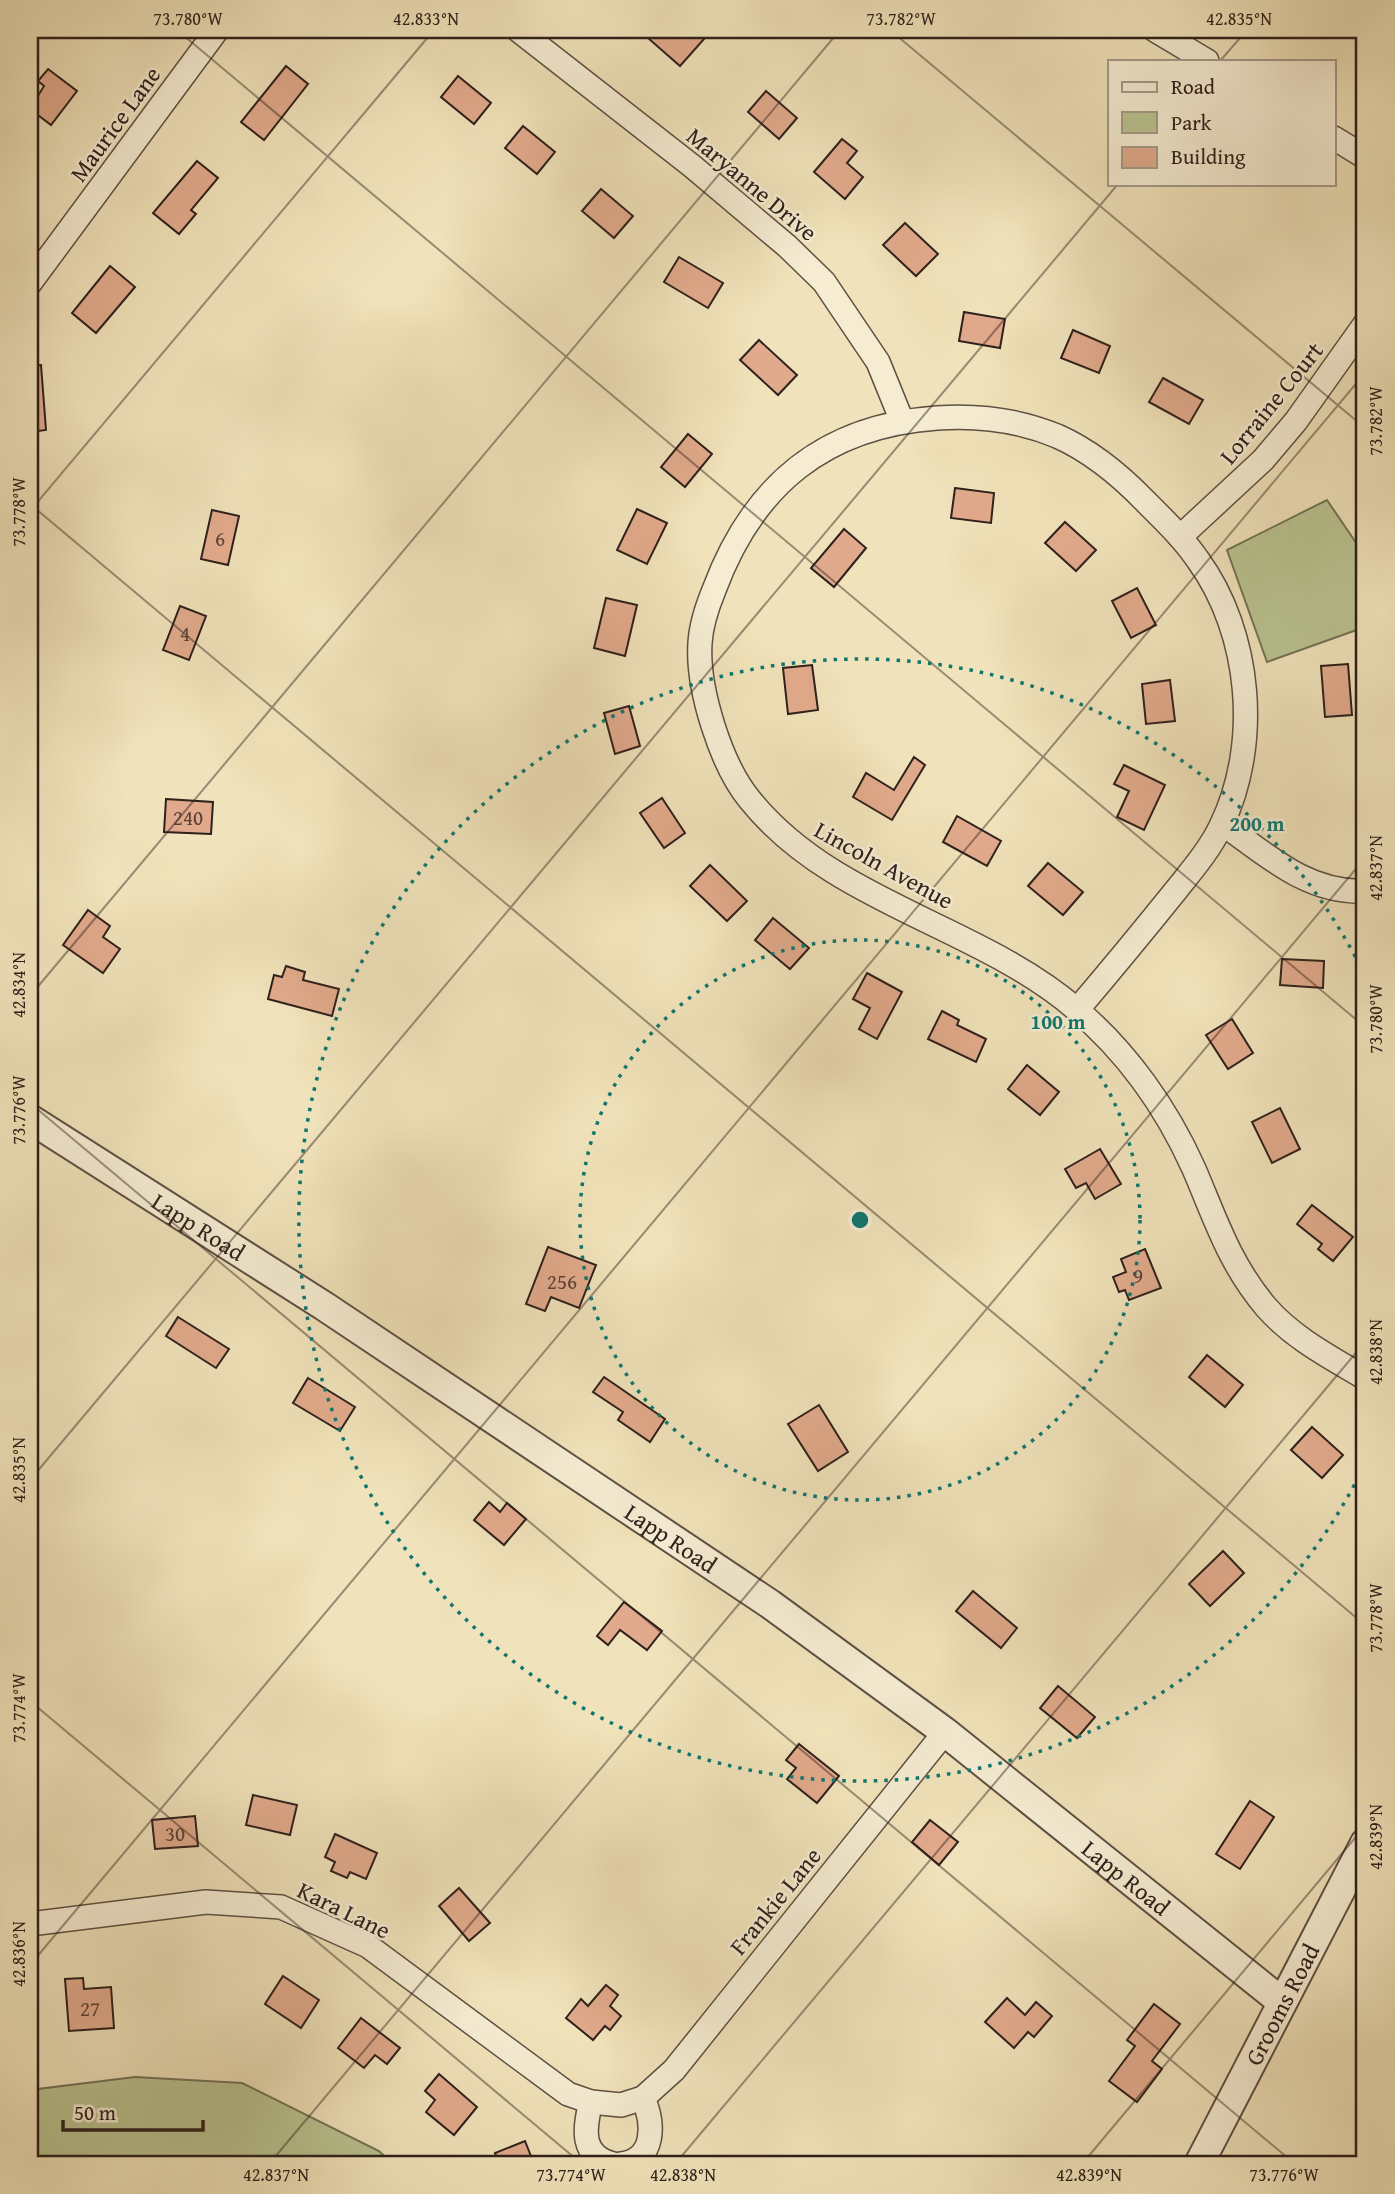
<svg xmlns="http://www.w3.org/2000/svg" width="1395" height="2194" viewBox="0 0 1395 2194" font-family="'Gentium Book Plus',serif">
<rect width="100%" height="100%" fill="#f0e2ba"/>
<filter id="stains"><feTurbulence type="fractalNoise" baseFrequency=".00286" numOctaves="4"/><feColorMatrix values="0 0 0 0 .2 0 0 0 0 .09 0 0 0 0 .02 0 0 0 .5 -.17"/></filter>
<radialGradient id="worn" r=".72"><stop offset=".6" stop-color="#630" stop-opacity="0"/><stop offset="1" stop-color="#630" stop-opacity=".3"/></radialGradient>
<g fill="#b9c390" stroke="#747256" stroke-width="2">
<path d="M1327,500L1365,556V627L1267,662L1227,550Z"/>
<path d="M135,2077L242,2083L379,2151L393,2164H30V2090Z"/>
</g>
<g fill="#e1aa8c" stroke="#2e201b" stroke-width="2">
<path d="M656,30H712L680,66L648,38Z"/>
<path d="M286,66L308,84L264,140L241,122Z"/>
<path d="M48,69L77,91L51,125L30,109L44,86L38,81Z"/>
<path d="M458,76L491,103L474,124L441,97Z"/>
<path d="M766,91L797,118L779,139L748,112Z"/>
<path d="M523,126L555,152L537,174L505,148Z"/>
<path d="M842,139L857,151L847,163L863,177L845,199L814,172Z"/>
<path d="M197,161L218,178L191,210L196,214L179,234L153,213Z"/>
<path d="M601,189L633,216L614,238L582,211Z"/>
<path d="M905,223L938,254L916,276L883,245Z"/>
<path d="M679,257L723,283L708,308L664,282Z"/>
<path d="M110,266L135,287L96,333L72,313Z"/>
<path d="M964,312L1005,319L1000,348L959,341Z"/>
<path d="M1073,330L1110,346L1099,373L1061,358Z"/>
<path d="M759,340L797,375L778,395L740,360Z"/>
<path d="M41,365L46,430L30,432V366Z"/>
<path d="M1163,378L1203,400L1189,424L1149,402Z"/>
<path d="M688,434L712,454L685,487L661,467Z"/>
<path d="M955,488L994,493L991,523L951,518Z"/>
<path d="M637,509L667,523L647,564L617,550Z"/>
<path d="M212,510L239,516L228,565L201,559Z"/>
<path d="M1065,522L1096,550L1076,571L1045,543Z"/>
<path d="M844,529L866,548L834,587L811,568Z"/>
<path d="M1137,588L1156,625L1131,638L1112,601Z"/>
<path d="M606,598L637,605L625,656L594,648Z"/>
<path d="M180,606L206,616L189,660L163,650Z"/>
<path d="M1348,664L1352,715L1325,717L1321,666Z"/>
<path d="M812,665L818,710L788,714L783,668Z"/>
<path d="M1170,680L1175,721L1146,724L1142,684Z"/>
<path d="M629,706L640,746L615,754L604,713Z"/>
<path d="M914,757L925,765L892,820L853,797L866,773L894,790Z"/>
<path d="M1124,765L1165,785L1144,830L1117,817L1129,791L1114,784Z"/>
<path d="M662,798L685,833L664,848L640,813Z"/>
<path d="M166,799L213,802L211,834L164,832Z"/>
<path d="M957,816L1001,841L987,866L943,842Z"/>
<path d="M1048,863L1083,892L1063,915L1028,886Z"/>
<path d="M710,865L747,901L727,921L690,886Z"/>
<path d="M88,910L110,926L103,937L120,949L103,973L63,945Z"/>
<path d="M773,918L809,948L790,969L755,940Z"/>
<path d="M1282,959L1324,961L1323,988L1280,985Z"/>
<path d="M286,966L305,972L303,980L339,989L332,1016L268,999L274,975L282,977Z"/>
<path d="M867,973L902,992L877,1039L859,1029L870,1008L853,999Z"/>
<path d="M942,1011L959,1020L957,1025L986,1039L976,1062L928,1039Z"/>
<path d="M1232,1019L1253,1053L1228,1069L1206,1035Z"/>
<path d="M1027,1065L1059,1092L1040,1115L1008,1089Z"/>
<path d="M1280,1108L1300,1149L1272,1163L1252,1122Z"/>
<path d="M1100,1149L1121,1184L1095,1199L1086,1183L1076,1188L1065,1169Z"/>
<path d="M1312,1205L1353,1237L1333,1261L1318,1249L1322,1244L1297,1224Z"/>
<path d="M548,1247L596,1265L579,1308L551,1297L545,1311L526,1304Z"/>
<path d="M1145,1249L1161,1288L1129,1300L1125,1290L1119,1292L1113,1277L1126,1272L1121,1259Z"/>
<path d="M178,1317L229,1349L216,1368L166,1336Z"/>
<path d="M1207,1355L1243,1385L1225,1407L1189,1377Z"/>
<path d="M604,1377L665,1419L650,1442L618,1420L623,1412L593,1392Z"/>
<path d="M308,1378L355,1407L340,1431L293,1403Z"/>
<path d="M819,1405L848,1452L818,1471L788,1424Z"/>
<path d="M1312,1427L1343,1455L1322,1478L1291,1450Z"/>
<path d="M489,1502L500,1512L507,1503L526,1519L504,1545L474,1520Z"/>
<path d="M1223,1551L1244,1573L1210,1606L1189,1584Z"/>
<path d="M973,1591L1017,1628L1001,1648L956,1611Z"/>
<path d="M624,1602L662,1631L647,1650L620,1630L608,1645L597,1636Z"/>
<path d="M1058,1686L1095,1717L1077,1738L1040,1708Z"/>
<path d="M799,1744L839,1776L817,1803L787,1779L796,1768L786,1760Z"/>
<path d="M253,1795L297,1805L290,1835L246,1825Z"/>
<path d="M1250,1801L1274,1817L1240,1869L1216,1854Z"/>
<path d="M195,1816L198,1846L155,1849L152,1820Z"/>
<path d="M930,1820L958,1842L939,1865L912,1842Z"/>
<path d="M335,1834L377,1853L366,1879L350,1872L347,1878L331,1871L335,1862L325,1857Z"/>
<path d="M459,1888L490,1923L469,1941L439,1906Z"/>
<path d="M283,1976L319,2000L301,2028L265,2004Z"/>
<path d="M83,1978L84,1989L111,1987L114,2028L69,2031L65,1979Z"/>
<path d="M606,1985L618,1995L610,2006L621,2016L610,2030L605,2026L593,2040L566,2018L581,1999L588,2006Z"/>
<path d="M1007,1998L1025,2015L1036,2002L1052,2016L1034,2037L1028,2032L1014,2048L985,2022Z"/>
<path d="M1154,2004L1180,2024L1152,2061L1162,2069L1137,2102L1109,2081L1135,2046L1127,2040Z"/>
<path d="M361,2018L400,2048L387,2064L375,2055L364,2068L338,2048Z"/>
<path d="M439,2074L477,2107L454,2135L426,2112L435,2100L425,2091Z"/>
<path d="M525,2141L534,2164H499L495,2153Z"/>
</g>
<g fill="none" stroke-linecap="round" stroke-linejoin="round">
<defs>
<g id="minor">
<path d="M518,30L692,166L787,246L824,282L878,362L902,421"/>
<path d="M1155,30L1207,61"/>
<path d="M1334,138L1365,157"/>
<path d="M30,283L217,30"/>
<path d="M1180,537L1263,460L1296,421L1365,324"/>
<path d="M1223,824C1267,855 1308,894 1365,891"/>
<path d="M1077,1010C1111,970 1144,930 1177,889C1193,869 1210,849 1221,826C1261,744 1251,633 1198,560C1183,538 1164,520 1146,502C1120,475 1091,451 1057,436C1018,420 978,415 937,418C824,426 753,485 714,590C707,607 701,625 700,643C697,689 721,765 750,800C833,903 978,925 1076,1009C1127,1052 1167,1109 1194,1169C1216,1220 1229,1263 1266,1307C1293,1338 1330,1357 1365,1378"/>
<path d="M30,1924L206,1902L281,1907L368,1946L568,2094L591,2102"/>
<path d="M643,2098L674,2070L945,1732"/>
<path d="M613,2164C580,2156 584,2128 591,2102L621,2105L643,2098C654,2123 656,2160 621,2164"/>
</g>
<g id="tertiary">
<path id="s1" d="M30,1119L324,1306L770,1604L945,1732L1282,2002"/>
<path id="s2" d="M1199,2164L1365,1843"/>
</g>
</defs>
<use href="#minor" stroke="#5e5043" stroke-width="26"/>
<use href="#tertiary" stroke="#5e5043" stroke-width="32"/>
<use href="#minor" stroke="#f5ecd2" stroke-width="23"/>
<use href="#tertiary" stroke="#f5ecd2" stroke-width="28"/>
</g>
<path fill="none" stroke="#2e201b" stroke-width="2" stroke-opacity="0.45" d="M177,30L1365,1027M890,30L1365,428M1220,61L1247,30M30,504L1365,1625M30,511L434,30M30,996L840,30M30,1103L1295,2164M30,1480L1118,184M30,1701L582,2164M30,1965L1365,373M269,2164L1365,858M675,2164L1365,1342M1082,2164L1365,1826"/>
<g fill="none" stroke="#0f766e" stroke-width="3.5" stroke-dasharray="3.5 7">
<circle cx="860" cy="1220" r="280"/>
<path d="M1364 1466A561 561 0 1 1 1364 974"/>
</g>
<g text-anchor="middle" dominant-baseline="central" stroke-width="5" stroke-linejoin="round" paint-order="stroke">
<g font-size="21" fill="#5b4237">
<text x="220" y="538">6</text>
<text x="185" y="633">4</text>
<text x="188" y="817">240</text>
<text x="1138" y="1275">9</text>
<text x="562" y="1281">256</text>
<text x="175" y="1833">30</text>
<text x="90" y="2008">27</text>
</g>
<g font-size="24" fill="#2e201b" stroke="#f5ecd2">
<text transform="translate(115 124) rotate(-54)">Maurice Lane</text>
<text transform="translate(752 184) rotate(40)">Maryanne Drive</text>
<text transform="translate(1271 403) rotate(-51)">Lorraine Court</text>
<text transform="translate(884 865) rotate(29)">Lincoln Avenue</text>
<text stroke="none"><textPath href="#s1" startOffset="200">Lapp Road</textPath></text>
<text stroke="none"><textPath href="#s1" startOffset="766">Lapp Road</textPath></text>
<text stroke="none"><textPath href="#s1" startOffset="1334">Lapp Road</textPath></text>
<text transform="translate(775 1901) rotate(-51)">Frankie Lane</text>
<text transform="translate(344 1910) rotate(26)">Kara Lane</text>
<text stroke="none"><textPath href="#s2" startOffset="180">Grooms Road</textPath></text>
</g>
</g>
<circle cx="860" cy="1220" r="10" fill="#0f766e" stroke="#f5ecd2" stroke-width="3.5"/>
<g font-size="21" text-anchor="middle" font-weight="bold" fill="#0f766e" stroke="#f5ecd2" stroke-width="5" stroke-linejoin="round" paint-order="stroke">
<text x="1257" y="831">200 m</text>
<text x="1058" y="1029">100 m</text>
</g>
<rect width="1395" height="2194" fill="none" stroke="#f0e2ba" stroke-width="77"/>
<rect x="1108" y="60" width="228" height="126" fill="#f5ecd2" stroke="#a59a89" stroke-width="2"/>
<rect x="1122" y="82" width="35" height="10" fill="#f5ecd2" stroke="#a59a89" stroke-width="2"/>
<text x="1171" y="94" font-size="21" fill="#2e201b">Road</text>
<rect x="1122" y="112" width="35" height="21" fill="#b9c390" stroke="#a59a89" stroke-width="2"/>
<text x="1171" y="130" font-size="21" fill="#2e201b">Park</text>
<rect x="1122" y="147" width="35" height="21" fill="#e1aa8c" stroke="#a59a89" stroke-width="2"/>
<text x="1171" y="164" font-size="21" fill="#2e201b">Building</text>
<path d="M63 2120v10h140v-10" fill="none" stroke="#2e201b" stroke-width="3.5"/>
<text x="74" y="2120" font-size="21" fill="#2e201b" stroke="#f5ecd2" stroke-width="5" paint-order="stroke">50 m</text>
<rect x="38" y="38" width="1318" height="2118" fill="none" stroke="#2e201b" stroke-width="2.5"/>
<g font-size="18" text-anchor="middle" fill="#2e201b">
<text x="188" y="25">73.780°W</text>
<text x="426" y="25">42.833°N</text>
<text x="901" y="25">73.782°W</text>
<text x="1239" y="25">42.835°N</text>
<text transform="translate(1376 421) rotate(-90)" y="6">73.782°W</text>
<text transform="translate(19 512) rotate(-90)" y="6">73.778°W</text>
<text transform="translate(1376 868) rotate(-90)" y="6">42.837°N</text>
<text transform="translate(19 985) rotate(-90)" y="6">42.834°N</text>
<text transform="translate(1376 1019) rotate(-90)" y="6">73.780°W</text>
<text transform="translate(19 1110) rotate(-90)" y="6">73.776°W</text>
<text transform="translate(1376 1352) rotate(-90)" y="6">42.838°N</text>
<text transform="translate(19 1470) rotate(-90)" y="6">42.835°N</text>
<text transform="translate(1376 1618) rotate(-90)" y="6">73.778°W</text>
<text transform="translate(19 1708) rotate(-90)" y="6">73.774°W</text>
<text transform="translate(1376 1837) rotate(-90)" y="6">42.839°N</text>
<text transform="translate(19 1954) rotate(-90)" y="6">42.836°N</text>
<text x="276" y="2181">42.837°N</text>
<text x="571" y="2181">73.774°W</text>
<text x="683" y="2181">42.838°N</text>
<text x="1089" y="2181">42.839°N</text>
<text x="1284" y="2181">73.776°W</text>
</g>
<rect width="100%" height="100%" filter="url(#stains)"/>
<rect width="100%" height="100%" fill="url(#worn)"/>
</svg>
